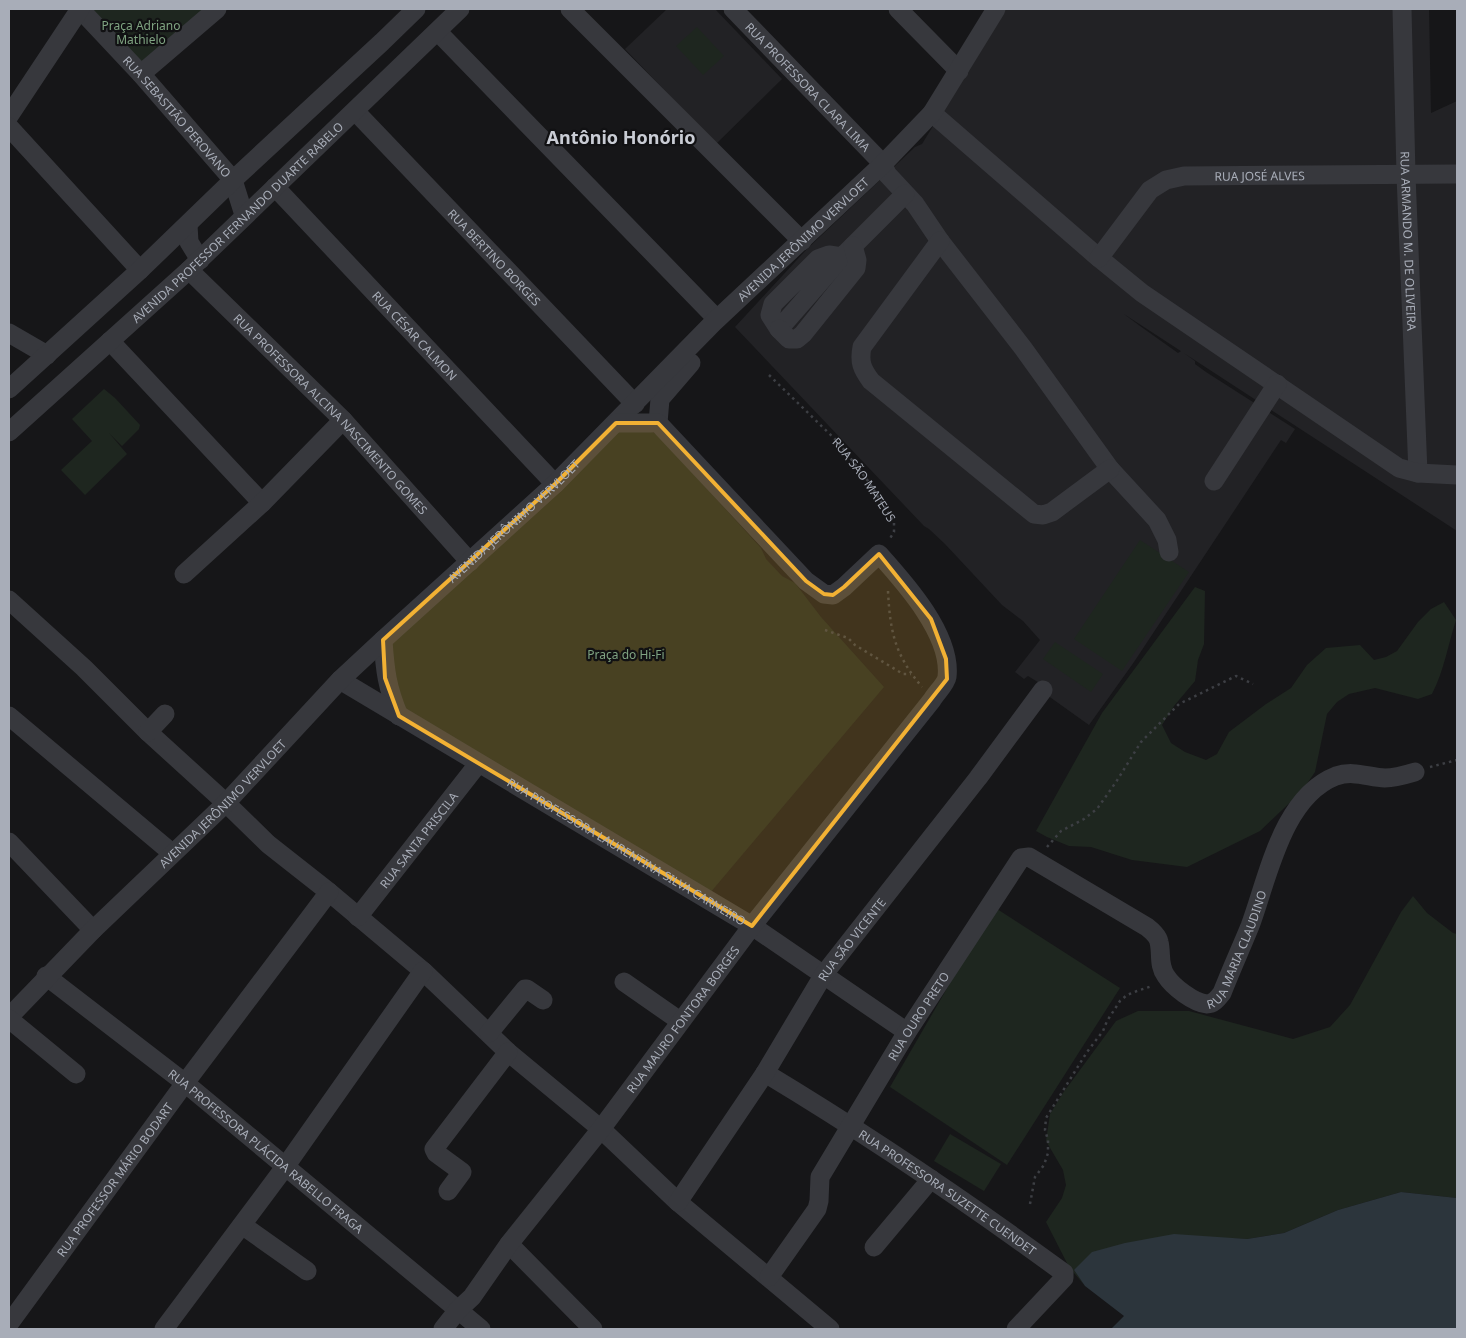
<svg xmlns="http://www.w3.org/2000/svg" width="1466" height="1338" viewBox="0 0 1466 1338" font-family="'Noto Sans',sans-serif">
<rect width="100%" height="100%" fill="#161618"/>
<g fill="#222225">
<path d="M667,9H715L782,79L716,144L625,49Z"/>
<path d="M1005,9H1429L1431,113L1457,101V531L1124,314L1140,326L1178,353L1181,351L1195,361V364L1206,372L1295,429L1286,443L1281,440L1134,662L1089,725L1047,695L1041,684L1028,676L1024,679L1015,672L1040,640L1023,621L1002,605L945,544L929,529L924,526L735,327L807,249L915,147L922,144Z"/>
</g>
<g fill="#1e261f">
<path d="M90,9H204L140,65Z"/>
<path d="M697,27L724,56L703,75L676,46Z"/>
<path d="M104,389L115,398L140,425L139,429L122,446L109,433L127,454L85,495L61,470L92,441L72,419Z"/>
<path d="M640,428L657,434L761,548L766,559L782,576L795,583L821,617L884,687L710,893L396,703L386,649L619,430Z"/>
<path d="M1140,540L1189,572L1122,671L1074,639Z"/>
<path d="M1195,587L1205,591L1204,644L1198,660L1195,681L1174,706L1162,725L1171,743L1185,752L1206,760L1217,754L1229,732L1266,704L1291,688L1307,665L1326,648L1360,645L1374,660L1386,657L1397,651L1418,622L1431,609L1444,602L1456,620C1448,645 1444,671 1432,694L1418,699L1375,688L1349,694L1337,702L1327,714L1315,772L1302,791L1260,831L1187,867L1132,860L1091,847L1069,846L1047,837L1036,831L1102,713Z"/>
<path d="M1055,642L1103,674L1091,692L1043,659Z"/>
<path d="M1413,896L1427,913L1453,933L1457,934V1198L1401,1192L1338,1210L1284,1233L1247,1239L1220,1238L1074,1270L1085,1286L1069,1267L1046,1222L1062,1198L1066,1185L1063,1170L1046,1141L1050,1114L1063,1093L1116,1021L1138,1011H1189L1293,1039L1330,1027L1350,1005L1401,912Z"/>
<path d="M994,907L1120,988L1007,1165L890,1087Z"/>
<path d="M950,1134L1001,1164L984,1191L934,1161Z"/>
</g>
<path fill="#2c353c" d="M1401,1192L1457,1198V1329H1111L1124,1316L1085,1286L1074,1270L1092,1252L1125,1243L1174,1234L1247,1239L1284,1233L1338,1210Z"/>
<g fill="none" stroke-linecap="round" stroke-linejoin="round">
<g stroke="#3d3f44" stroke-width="2.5" stroke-dasharray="2.5 4" stroke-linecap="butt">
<path id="s1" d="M769,375L838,442L868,481L894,522V532L889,540"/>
<path d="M888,591C890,632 895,655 922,687"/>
<path d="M825,630L848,638L855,645L903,674H911"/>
<path d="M1430,767L1457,760"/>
<path d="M1047,847L1061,831L1084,819L1097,809L1116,782L1141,742L1179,704L1236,676L1253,684"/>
<path d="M1030,1204L1035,1177L1044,1165L1048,1153V1140L1045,1130L1046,1118L1087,1052L1103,1031L1107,1021L1120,1001L1127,995L1137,991L1152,986"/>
</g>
<g stroke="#37383d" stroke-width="19">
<path id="s2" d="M80,9L141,74L233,180L244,215"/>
<path d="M570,9L802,241"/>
<path id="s3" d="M733,9L883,164L887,174L915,204L940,241L1023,348L1110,469L1157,520L1167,540L1169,552"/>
<path d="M898,9L959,71"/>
<path id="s4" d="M1402,9L1406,175L1418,473"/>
<path d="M438,32L717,319"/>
<path d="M141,74L217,9"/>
<path id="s5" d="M355,111L635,404"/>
<path d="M932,113L1099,258L1142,293L1399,468L1418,473L1457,475"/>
<path d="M9,116L80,9"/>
<path d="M9,127L140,270"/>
<path id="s6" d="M275,187L555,484"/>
<path d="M188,225L189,242L200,260"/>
<path d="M940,241L862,347C859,362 862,369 871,381L1034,514L1043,515L1052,512L1110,469"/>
<path d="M842,257L829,255L818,259L773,304L770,315L779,329L842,257L905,194"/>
<path id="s7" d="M1099,258L1150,190L1166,180L1184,176L1457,174"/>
<path id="s8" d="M189,270L343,420L470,562"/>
<path d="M779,329L789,339H797L803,334L856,268L857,260L853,246"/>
<path d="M9,333L47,355"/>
<path d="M110,341L262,503"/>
<path d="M9,389L140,270L233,180L382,42L416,9"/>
<path d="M658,423L660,399L691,363"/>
<path id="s9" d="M9,432L189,270L460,9"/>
<path d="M1214,481L1277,384"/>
<path d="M184,574L262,503L343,420"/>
<path d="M9,600L84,668L148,732L226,803L268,844L329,892L423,971L508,1052L601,1129L678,1202L830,1329"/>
<path d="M383,640C385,671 387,687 399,716"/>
<path id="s10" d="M340,680L752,926L907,1032"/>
<path d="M9,716L172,853"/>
<path d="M148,732L165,714"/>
<path d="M9,842L93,930"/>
<path id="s11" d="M358,917L478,764"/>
<path id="s12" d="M46,976L185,1083L481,1329"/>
<path d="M624,982L680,1021"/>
<path id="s13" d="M9,1017L93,930L226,803L340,680L383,640L555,484L713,323L883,164L932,113L996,9"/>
<path d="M9,1019L76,1074"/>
<path d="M489,1033L525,989H527L543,1000"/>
<path id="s14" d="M765,1073C868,1135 967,1202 1064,1273V1278L1016,1329"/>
<path d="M448,1191L462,1172L436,1153L434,1149L508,1052"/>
<path id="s15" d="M678,1202L765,1073L824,974L978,778L1043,690"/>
<path d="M242,1225L307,1271"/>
<path d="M509,1244L593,1329"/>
<path d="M874,1247L931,1179"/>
<path id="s16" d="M769,1277L817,1209L819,1201L820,1177L907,1032L1021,858L1029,857L1147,927C1152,931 1158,936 1159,942C1162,954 1158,965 1166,976C1173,987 1194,1003 1207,1004C1214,1004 1218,998 1222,993C1231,970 1241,948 1250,926C1268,878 1282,797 1336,776C1353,770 1368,777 1385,778C1395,778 1405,775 1415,772"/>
<path id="s17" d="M9,1324L185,1083L329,892"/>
<path d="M164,1329L285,1167L423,971"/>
<path id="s18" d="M443,1329L458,1310L472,1297L509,1244L601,1129L752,926L932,700C936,693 946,684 947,677C952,635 905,583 879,554L844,587L833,595L824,594L806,581L658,423H616"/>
</g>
</g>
<path fill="#f2b134" fill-opacity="0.2" stroke="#f2b134" stroke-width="4" stroke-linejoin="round" d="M616,423H658L806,581L824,594L833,595L844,587L879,554L931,619L946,659L947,679L752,926L399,716L385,678L383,640L555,484Z"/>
<g text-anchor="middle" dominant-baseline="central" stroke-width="4.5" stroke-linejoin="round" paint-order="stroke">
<g font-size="12" fill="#7fa381" stroke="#111113">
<text x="141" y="25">Praça Adriano<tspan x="141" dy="14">Mathielo</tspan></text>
<text x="626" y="654">Praça do Hi-Fi</text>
</g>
<g font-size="12" fill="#a8adb8" stroke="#111113">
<text stroke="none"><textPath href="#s3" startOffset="108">RUA PROFESSORA CLARA LIMA</textPath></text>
<text stroke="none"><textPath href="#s2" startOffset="145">RUA SEBASTIÃO PEROVANO</textPath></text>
<text stroke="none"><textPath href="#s7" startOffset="198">RUA JOSÉ ALVES</textPath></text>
<text stroke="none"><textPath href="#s9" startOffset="310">AVENIDA PROFESSOR FERNANDO DUARTE RABELO</textPath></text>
<text stroke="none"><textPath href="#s13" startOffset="1112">AVENIDA JERÔNIMO VERVLOET</textPath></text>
<text stroke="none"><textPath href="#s4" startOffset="232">RUA ARMANDO M. DE OLIVEIRA</textPath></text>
<text stroke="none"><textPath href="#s5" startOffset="202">RUA BERTINO BORGES</textPath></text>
<text stroke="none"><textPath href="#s6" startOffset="204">RUA CÉSAR CALMON</textPath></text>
<text stroke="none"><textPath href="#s8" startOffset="202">RUA PROFESSORA ALCINA NASCIMENTO GOMES</textPath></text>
<text stroke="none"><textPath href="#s1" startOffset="142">RUA SÃO MATEUS</textPath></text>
<text stroke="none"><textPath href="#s13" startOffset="708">AVENIDA JERÔNIMO VERVLOET</textPath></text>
<text stroke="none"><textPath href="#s13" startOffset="302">AVENIDA JERÔNIMO VERVLOET</textPath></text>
<text stroke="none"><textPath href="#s11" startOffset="98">RUA SANTA PRISCILA</textPath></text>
<text stroke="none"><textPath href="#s10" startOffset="334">RUA PROFESSORA LAURENTINA SILVA CARNEIRO</textPath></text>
<text stroke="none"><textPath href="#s15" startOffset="315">RUA SÃO VICENTE</textPath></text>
<text stroke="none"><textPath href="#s16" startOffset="808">RUA MARIA CLAUDINO</textPath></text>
<text stroke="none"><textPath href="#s16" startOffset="304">RUA OURO PRETO</textPath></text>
<text stroke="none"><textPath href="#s18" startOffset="392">RUA MAURO FONTORA BORGES</textPath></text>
<text stroke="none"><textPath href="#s12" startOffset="281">RUA PROFESSORA PLÁCIDA RABELLO FRAGA</textPath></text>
<text stroke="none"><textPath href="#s17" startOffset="179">RUA PROFESSOR MÁRIO BODART</textPath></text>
<text stroke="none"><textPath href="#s14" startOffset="218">RUA PROFESSORA SUZETTE CUENDET</textPath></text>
</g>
<g font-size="18" font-weight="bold" fill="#c9ccd4" stroke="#111113">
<text x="621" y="137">Antônio Honório</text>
</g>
</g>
<rect width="1466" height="1338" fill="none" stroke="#a8adb8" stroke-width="20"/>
</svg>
